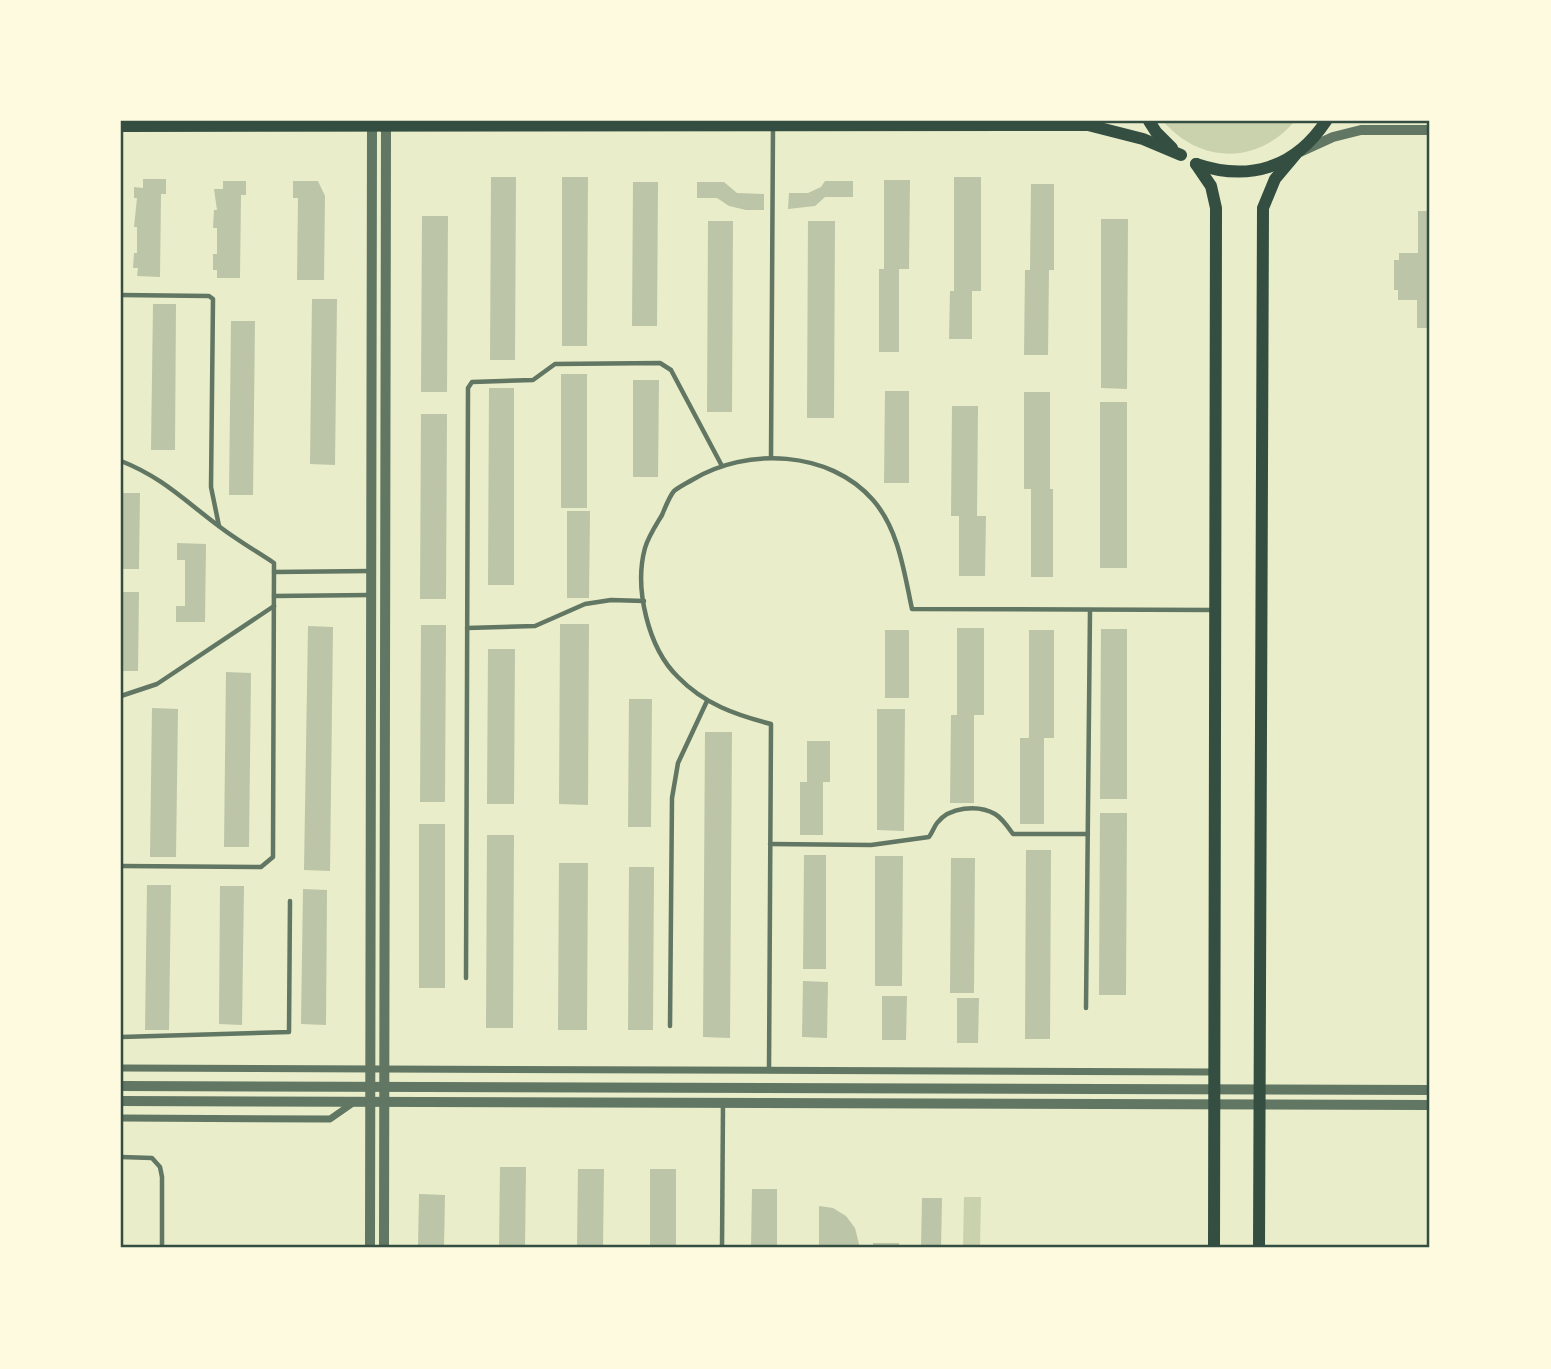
<svg xmlns="http://www.w3.org/2000/svg" width="1551" height="1369" viewBox="0 0 1551 1369" font-family="'Varela Round',sans-serif">
<rect width="100%" height="100%" fill="#e9edc9"/>
<g fill="#cad2ad">
<path d="M1163,121H1295C1257,165 1200,164 1163,121Z"/>
<path d="M964,1197H981L980,1248H963Z"/>
</g>
<g fill="#bcc5a7">
<path d="M491,177H516L515,360H490Z"/>
<path d="M562,177H588L587,346H562Z"/>
<path d="M954,177H981V291H972V339H949L950,291H954Z"/>
<path d="M143,179H166V194H161L160,277L137,276L138,268H133L134,253H137V227H134L137,198H134V187L143,188Z"/>
<path d="M884,180H910L909,269H899V352H879V269H884Z"/>
<path d="M223,181H246V195H241L240,278H217V270H213V254H217V228H213L214,210H217L214,189H223Z"/>
<path d="M293,181H318L325,196L324,280H297L298,198H293Z"/>
<path d="M825,181H853V197H825L815,206L788,209L789,193H808L821,187Z"/>
<path d="M633,182H658L657,326H632Z"/>
<path d="M697,182H724L737,193L764,194V210H746L729,206L717,198H697Z"/>
<path d="M1031,184H1054V270H1049L1048,355H1024L1025,270H1030Z"/>
<path d="M1418,211H1430V328H1417V300H1398V290H1394V260H1399V253H1418Z"/>
<path d="M422,216H448L447,392H421Z"/>
<path d="M1101,219H1128L1127,389L1101,388Z"/>
<path d="M708,221H733L732,412H707Z"/>
<path d="M808,221H835L834,418H807Z"/>
<path d="M312,299H337L335,465L310,464Z"/>
<path d="M153,304H176L175,450H151Z"/>
<path d="M231,321H255L253,495H229Z"/>
<rect x="561" y="374" width="26" height="134"/>
<path d="M633,380H659L658,477H633Z"/>
<path d="M489,388H514V585H488Z"/>
<path d="M885,391H909V483H884Z"/>
<path d="M1024,392H1050V489H1053V577H1031V489H1024Z"/>
<rect x="1100" y="402" width="27" height="166"/>
<path d="M952,406H978L977,516H986L985,576H959V516H951Z"/>
<path d="M421,414H447L446,599H420Z"/>
<path d="M121,493H140L139,569H121Z"/>
<path d="M567,511H590L589,598H567Z"/>
<path d="M177,543L206,544L205,622H176V606H185V560H177Z"/>
<path d="M121,592H139L138,671H121Z"/>
<path d="M560,624H589L588,805L559,804Z"/>
<path d="M421,625H446L445,802H420Z"/>
<path d="M308,626L333,627L330,871L304,870Z"/>
<path d="M957,628H984V715H974V803H950L951,715H957Z"/>
<path d="M1101,629H1127V799H1100Z"/>
<rect x="885" y="630" width="24" height="68"/>
<path d="M1029,630H1054V738H1044V824H1020V738H1029Z"/>
<path d="M488,649H515L514,804H487Z"/>
<path d="M226,672L251,673L249,847H224Z"/>
<path d="M629,699H652L651,827H628Z"/>
<path d="M152,708L178,709L176,857H150Z"/>
<path d="M877,709H905L904,831L877,830Z"/>
<path d="M705,732H732L730,1038L703,1037Z"/>
<path d="M807,741H830V782H823V835H800V782H807Z"/>
<path d="M1100,813H1127L1126,995H1099Z"/>
<rect x="419" y="824" width="26" height="164"/>
<path d="M487,835H514L513,1028H486Z"/>
<path d="M1026,850H1051L1050,1039H1025Z"/>
<path d="M804,855H826V969H803Z"/>
<path d="M875,856H903L902,986H875Z"/>
<path d="M951,858H975L974,993H950Z"/>
<path d="M559,863H588L587,1030H558Z"/>
<path d="M629,867H654L653,1030H628Z"/>
<path d="M147,885H171L169,1030H145Z"/>
<path d="M220,886H244L242,1025L219,1024Z"/>
<path d="M303,889L327,890L326,1025L301,1024Z"/>
<path d="M803,981L828,982L827,1038L802,1037Z"/>
<path d="M882,996H907L906,1040H882Z"/>
<path d="M957,998H979L978,1043H957Z"/>
<path d="M500,1167H526L525,1248H499Z"/>
<path d="M578,1169H604L603,1248H577Z"/>
<rect x="650" y="1169" width="26" height="79"/>
<path d="M752,1189H777V1248H751Z"/>
<path d="M419,1194L445,1195L444,1248H418Z"/>
<path d="M922,1198H942L941,1248H921Z"/>
<path d="M819,1206L833,1208L846,1216L855,1228L860,1248H819Z"/>
<rect x="873" y="1243" width="26" height="5"/>
</g>
<g fill="none" stroke-linecap="round" stroke-linejoin="round">
<g stroke="#617663" stroke-width="4.5">
<path d="M121,295L209,296L213,299L211,487L219,526"/>
<path d="M771,457L773,126"/>
<path d="M121,461C162,477 185,501 220,527C237,540 256,551 274,563L273,857L261,867L121,866"/>
<path d="M274,572L371,571"/>
<path d="M274,596L370,595"/>
<path d="M467,628L535,626L585,604L611,600L644,601"/>
<path d="M121,696L157,684L274,606"/>
<path d="M770,844L871,845L929,837C932,833 934,827 937,823C949,807 978,804 995,814C1002,818 1008,827 1013,834H1088"/>
<path d="M466,978L468,388L472,382L533,380L555,364L660,363L671,370L722,466"/>
<path d="M1086,1008L1090,610"/>
<path d="M670,1026L672,798L678,763L707,701"/>
<path d="M121,1037L289,1032L290,901"/>
<path d="M769,1071L771,724C736,715 704,704 678,677C648,648 634,588 645,548C648,537 656,525 662,515C665,508 669,497 674,491C679,487 687,483 692,480C747,447 829,450 873,500C899,530 904,572 912,609L1214,610"/>
<path d="M121,1157L152,1158L160,1167L162,1177V1248"/>
<path d="M722,1248L723,1104"/>
</g>
<g stroke="#617663" stroke-width="7">
<path d="M121,1068L1214,1072"/>
<path d="M121,1118L330,1119L353,1103"/>
</g>
<g stroke="#617663" stroke-width="10">
<path d="M1300,152L1333,137L1361,130H1430"/>
<path d="M121,1086L1430,1090"/>
<path d="M121,1101L1430,1105"/>
<path d="M370,1248L372,126"/>
<path d="M384,1248L386,126"/>
</g>
<g stroke="#344e41" stroke-width="12">
<path d="M1149,121L1156,132L1172,148"/>
<path d="M121,126L1088,125L1143,139L1181,155"/>
<path d="M1196,164L1211,186L1216,208L1214,1248"/>
<path d="M1196,164C1249,182 1295,168 1326,121"/>
<path d="M1259,1248L1263,208L1275,179L1296,154"/>
</g>
</g>
<rect width="1551" height="1369" fill="none" stroke="#fefae0" stroke-width="245"/>
<rect x="122" y="122" width="1306" height="1124" fill="none" stroke="#344e41" stroke-width="2.5"/>
</svg>
